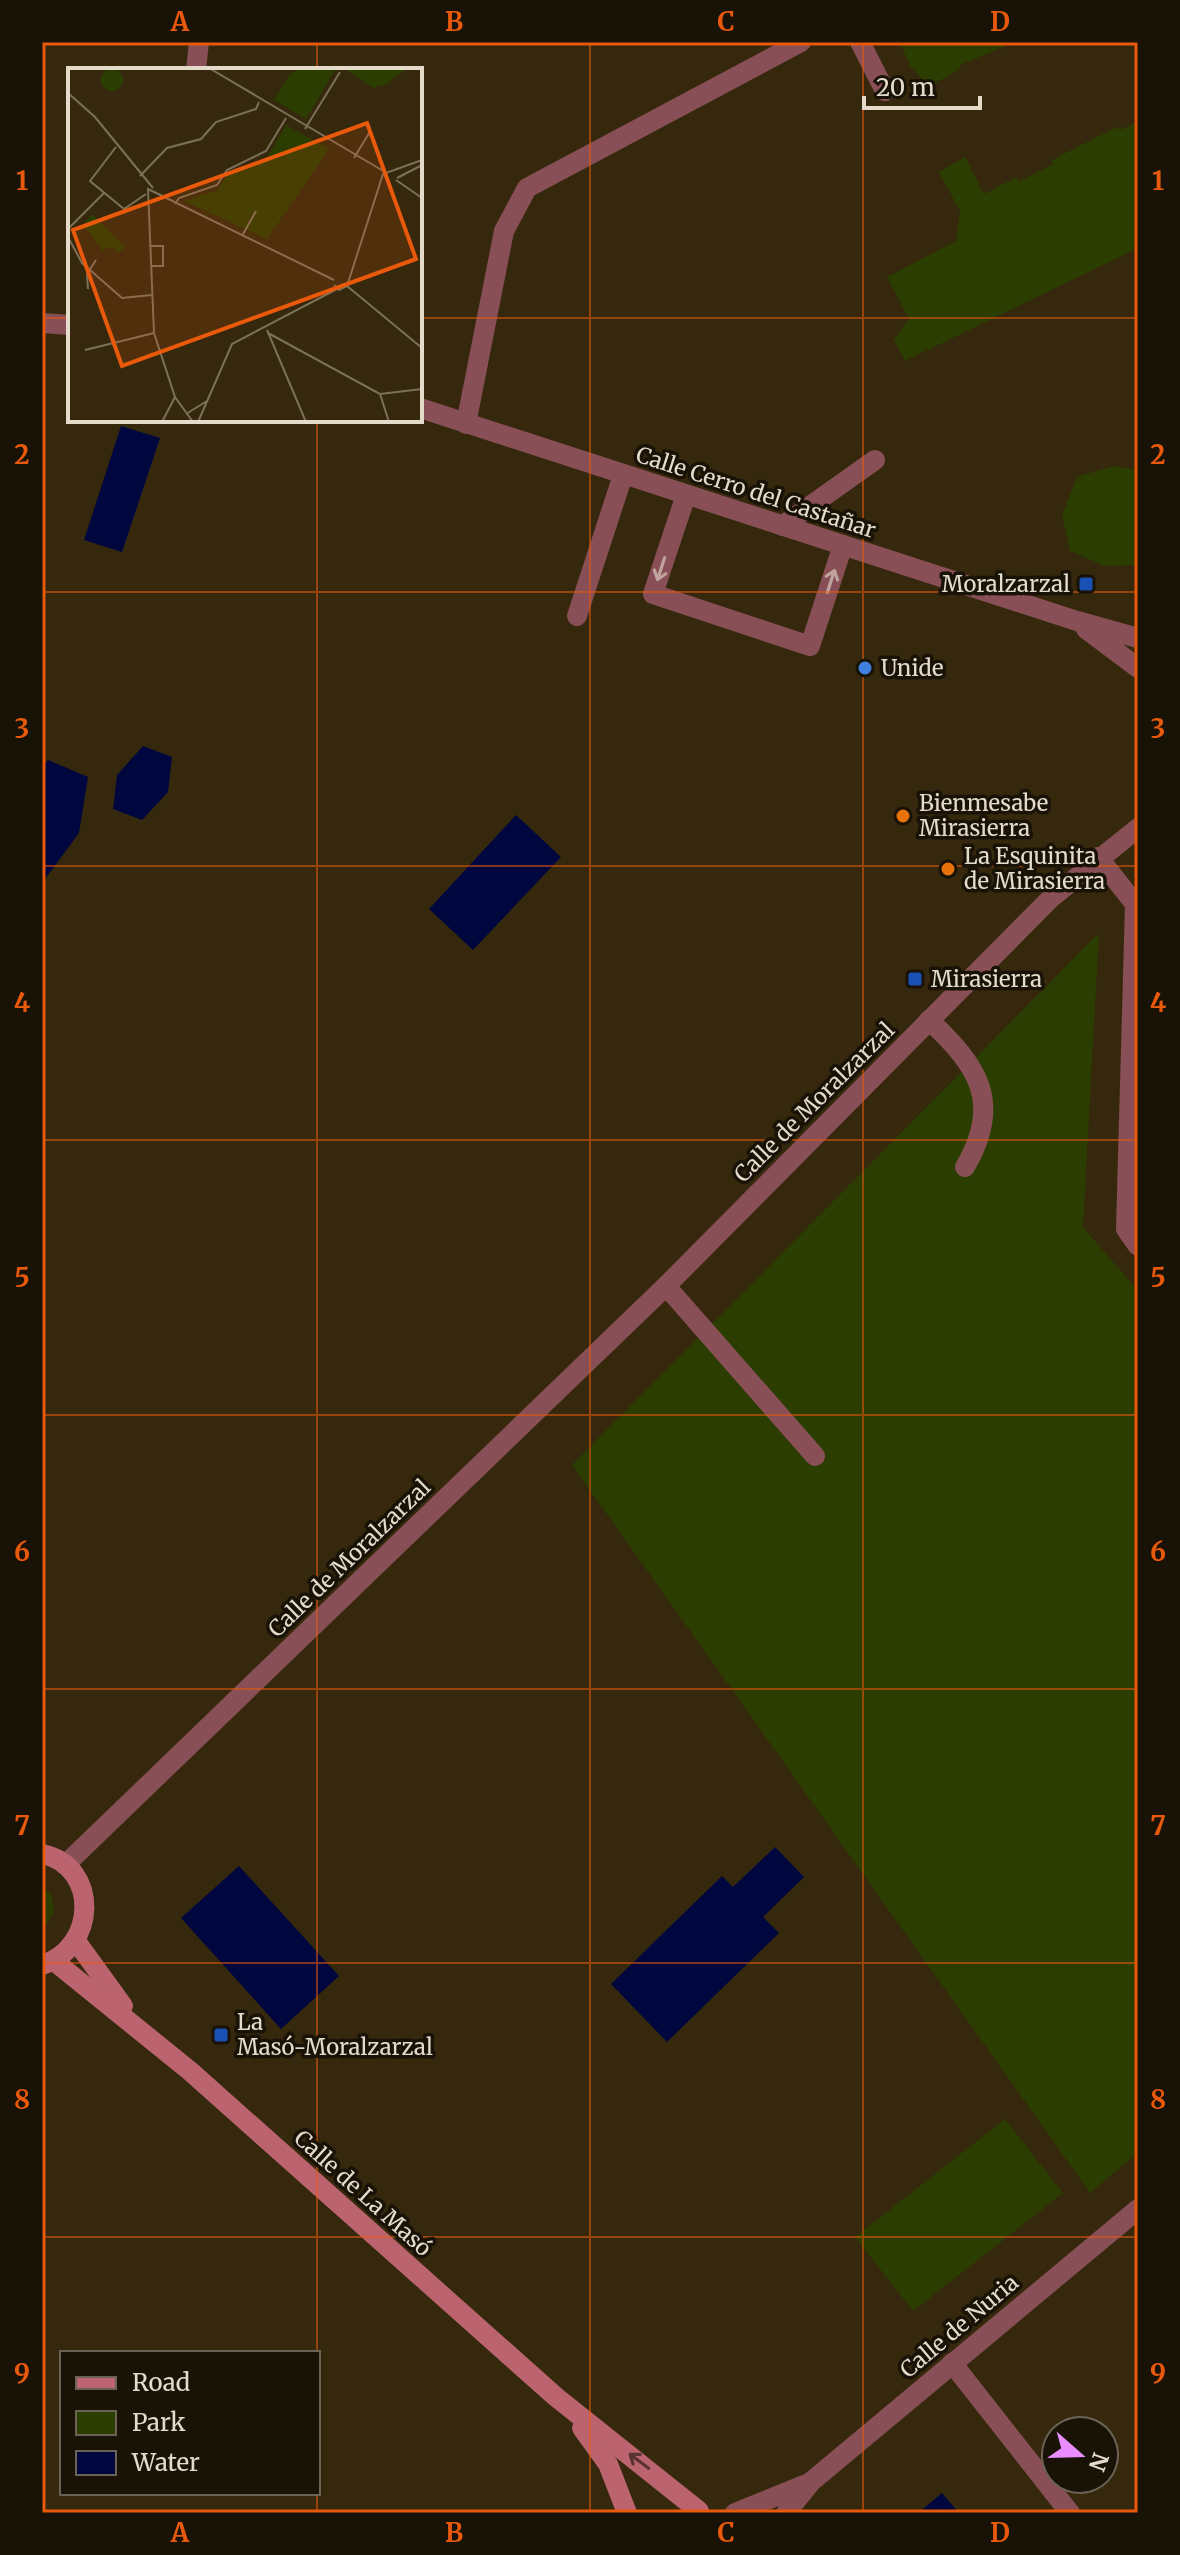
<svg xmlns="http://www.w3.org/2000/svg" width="1180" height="2555" viewBox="0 0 1180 2555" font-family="Merriweather,serif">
<rect width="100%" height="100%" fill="#36280c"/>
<g fill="#2b3d00">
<path d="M900,42H1015L960,65L961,69L929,86L910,66Z"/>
<path d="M1138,121V248L905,361L894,340L909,319L887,277L956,241L960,211L939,172L965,157L984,194L1017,177L1019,181L1053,164L1052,160L1117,127L1120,130Z"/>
<path d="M1114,466L1138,470V563L1135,565L1105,566L1070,551L1062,516L1077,477Z"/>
<path d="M1099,933L1083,1227L1138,1291V2153L1090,2193L572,1465Z"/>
<path d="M42,1885L51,1895L54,1912L42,1931Z"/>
<path d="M1005,2119L1063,2193L913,2311L855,2237Z"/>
</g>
<g fill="#00073f">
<path d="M121,426L160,438L122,552L84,540Z"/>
<path d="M143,746L172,757L168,792L142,820L113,809L117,775Z"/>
<path d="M48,760L88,777L79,833L45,879L42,878V767Z"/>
<path d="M516,815L561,857L473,950L429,909Z"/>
<path d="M775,1847L804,1877L763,1917L779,1933L667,2042L611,1984L722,1876L733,1887Z"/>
<path d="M239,1866L339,1976L281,2029L181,1918Z"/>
<path d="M942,2493L959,2513H918Z"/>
</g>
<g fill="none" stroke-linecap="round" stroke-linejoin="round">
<g stroke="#885056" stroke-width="20">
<path d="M860,42L885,91"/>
<path d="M196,70L199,42"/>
<path d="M466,424L504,231L527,188L801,42"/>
<path d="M686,495L653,594L810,646L843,545"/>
<path d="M782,526L875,460"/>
<path d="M577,616L623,475"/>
<path d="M1098,857L1135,904L1126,1229L1138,1246"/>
<path d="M929,1020C978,1066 1003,1102 965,1167"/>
<path d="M666,1286L815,1456"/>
<path d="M952,2363L1070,2513"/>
</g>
<g stroke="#885056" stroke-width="20">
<path d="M42,323L70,325"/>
<path d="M420,408L1077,621L1138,638"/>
<path d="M1086,629L1138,668"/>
<path d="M65,1865L666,1286L1051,898L1138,828"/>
<path d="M735,2513L809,2483"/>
<path d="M786,2513L812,2481L1138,2209"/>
</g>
<g stroke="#bb646f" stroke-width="20">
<path d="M42,1854C100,1866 97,1948 42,1965"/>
<path d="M76,1941L123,2006"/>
<path d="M54,1961L190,2071L556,2397L699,2511"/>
<path d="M582,2428L608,2464L627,2513"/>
</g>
</g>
<defs><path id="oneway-shaft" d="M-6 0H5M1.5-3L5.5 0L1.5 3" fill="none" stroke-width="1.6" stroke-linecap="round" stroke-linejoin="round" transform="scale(2)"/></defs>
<g stroke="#bfa39c">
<use href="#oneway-shaft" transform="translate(661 569) rotate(108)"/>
<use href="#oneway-shaft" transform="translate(831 581) rotate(-72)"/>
</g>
<use stroke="#593331" href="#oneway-shaft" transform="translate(639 2461) rotate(-143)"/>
<path fill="none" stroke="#e8590c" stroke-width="2" stroke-opacity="0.55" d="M317,42V70M590,42V2513M863,42V2513M42,318H70M420,318H1138M317,420V2353M42,592H1138M42,866H1138M42,1140H1138M42,1415H1138M42,1689H1138M42,1963H1138M42,2237H1138M317,2493V2513"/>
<g fill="#1a4fb4" stroke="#181207" stroke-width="3">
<rect x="1078" y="576" width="16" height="16" rx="4"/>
<rect x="907" y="971" width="16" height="16" rx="4"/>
<rect x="213" y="2027" width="16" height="16" rx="4"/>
</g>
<circle fill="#3f7fe0" stroke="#181207" stroke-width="3" cx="865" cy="668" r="8"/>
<g fill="#e8710a" stroke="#181207" stroke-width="3">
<circle cx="903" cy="816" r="8"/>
<circle cx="948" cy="869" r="8"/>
</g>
<g text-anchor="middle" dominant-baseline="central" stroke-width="7" stroke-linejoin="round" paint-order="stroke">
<g font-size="22" fill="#e4dbcb" stroke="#181207">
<text transform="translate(756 492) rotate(18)">Calle Cerro del Castañar</text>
<text transform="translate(814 1102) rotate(-45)">Calle de Moralzarzal</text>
<text transform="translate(349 1558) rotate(-44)">Calle de Moralzarzal</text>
<text transform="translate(363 2193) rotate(42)">Calle de La Masó</text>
<text transform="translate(959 2326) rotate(-40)">Calle de Nuria</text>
</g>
<g font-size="22" fill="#e4dbcb" stroke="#181207" text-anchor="start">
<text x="1070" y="584" text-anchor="end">Moralzarzal</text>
<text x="881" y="668">Unide</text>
<text x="919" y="803">Bienmesabe<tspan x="919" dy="25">Mirasierra</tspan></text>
<text x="964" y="856">La Esquinita<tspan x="964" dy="25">de Mirasierra</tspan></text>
<text x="931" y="979">Mirasierra</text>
<text x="237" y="2022">La<tspan x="237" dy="25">Masó-Moralzarzal</tspan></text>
</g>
</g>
<g transform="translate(68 68)">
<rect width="354" height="354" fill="#36280c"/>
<path d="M233,0H268L238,51L206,32L222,6ZM275,0H339L319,16L305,20ZM33 12a11 11 0 1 1 22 0a11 11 0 1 1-22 0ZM218,57L261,81L199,171L116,133L150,122L158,108L199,89ZM24,146L58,179L56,181L49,184L42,178L35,183L19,161H11Z" fill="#2b3d00"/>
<path fill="none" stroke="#7c7058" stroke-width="2" d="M141,0L317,104M0,25L27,49L85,120M237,61L272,4M48,79L22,113L56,141L78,126M286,90L303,62M72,108L99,80L133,71L148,54L188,41L191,34M329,110L354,97M328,112L354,130M107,136L111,130L149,117L159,102L198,83L218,50M0,161L36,125M174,168L188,143M0,169L14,195L54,230L84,227M82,178H95V198H83M266,217L271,222L279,218L315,106L354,92M279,218L354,280M20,221L19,206L28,192M199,262L238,354M200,265L312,326L321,354M17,282L86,265M312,326L354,321M118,346L139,333M94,354L107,329M125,354L107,329L86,265L80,121L266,212M130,354L164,276L269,221"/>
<path fill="#e8590c" fill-opacity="0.15" stroke="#e8590c" stroke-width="4" d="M299,55L348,191L54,298L5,162Z"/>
<rect width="354" height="354" fill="none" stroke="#e4dbcb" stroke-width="4"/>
</g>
<rect width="1180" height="2555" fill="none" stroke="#181207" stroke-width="88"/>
<rect x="60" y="2351" width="260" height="144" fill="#181207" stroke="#6a6255" stroke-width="2"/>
<rect x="76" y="2377" width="40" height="12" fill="#bb646f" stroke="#6a6255" stroke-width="2"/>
<text x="132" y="2391" font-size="24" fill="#e4dbcb">Road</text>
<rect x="76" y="2411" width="40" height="24" fill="#2b3d00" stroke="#6a6255" stroke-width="2"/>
<text x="132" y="2431" font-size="24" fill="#e4dbcb">Park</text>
<rect x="76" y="2451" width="40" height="24" fill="#00073f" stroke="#6a6255" stroke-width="2"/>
<text x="132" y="2471" font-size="24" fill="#e4dbcb">Water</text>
<g transform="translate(1080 2455) rotate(110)"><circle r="38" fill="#181207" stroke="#6a6255" stroke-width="2"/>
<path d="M0-6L14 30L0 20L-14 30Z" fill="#e98dfe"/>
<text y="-12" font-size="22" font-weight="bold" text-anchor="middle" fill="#e4dbcb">N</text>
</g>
<path d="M864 96v12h116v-12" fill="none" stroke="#e4dbcb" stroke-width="4"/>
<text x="876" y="96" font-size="24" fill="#e4dbcb" stroke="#181207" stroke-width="6" paint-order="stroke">20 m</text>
<rect x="44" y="44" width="1092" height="2467" fill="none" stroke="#e8590c" stroke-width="3"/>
<g font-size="26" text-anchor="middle" font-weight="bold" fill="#e8590c">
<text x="180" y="31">A</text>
<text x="454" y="31">B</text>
<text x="726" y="31">C</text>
<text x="1000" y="31">D</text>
<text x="22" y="190">1</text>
<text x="1158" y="190">1</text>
<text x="22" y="464">2</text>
<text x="1158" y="464">2</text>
<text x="22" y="738">3</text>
<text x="1158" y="738">3</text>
<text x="22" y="1012">4</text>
<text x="1158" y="1012">4</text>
<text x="22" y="1287">5</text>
<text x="1158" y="1287">5</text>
<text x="22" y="1561">6</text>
<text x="1158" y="1561">6</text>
<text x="22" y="1835">7</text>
<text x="1158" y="1835">7</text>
<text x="22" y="2109">8</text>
<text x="1158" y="2109">8</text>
<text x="22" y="2383">9</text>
<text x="1158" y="2383">9</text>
<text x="180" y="2542">A</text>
<text x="454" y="2542">B</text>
<text x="726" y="2542">C</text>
<text x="1000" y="2542">D</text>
</g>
</svg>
